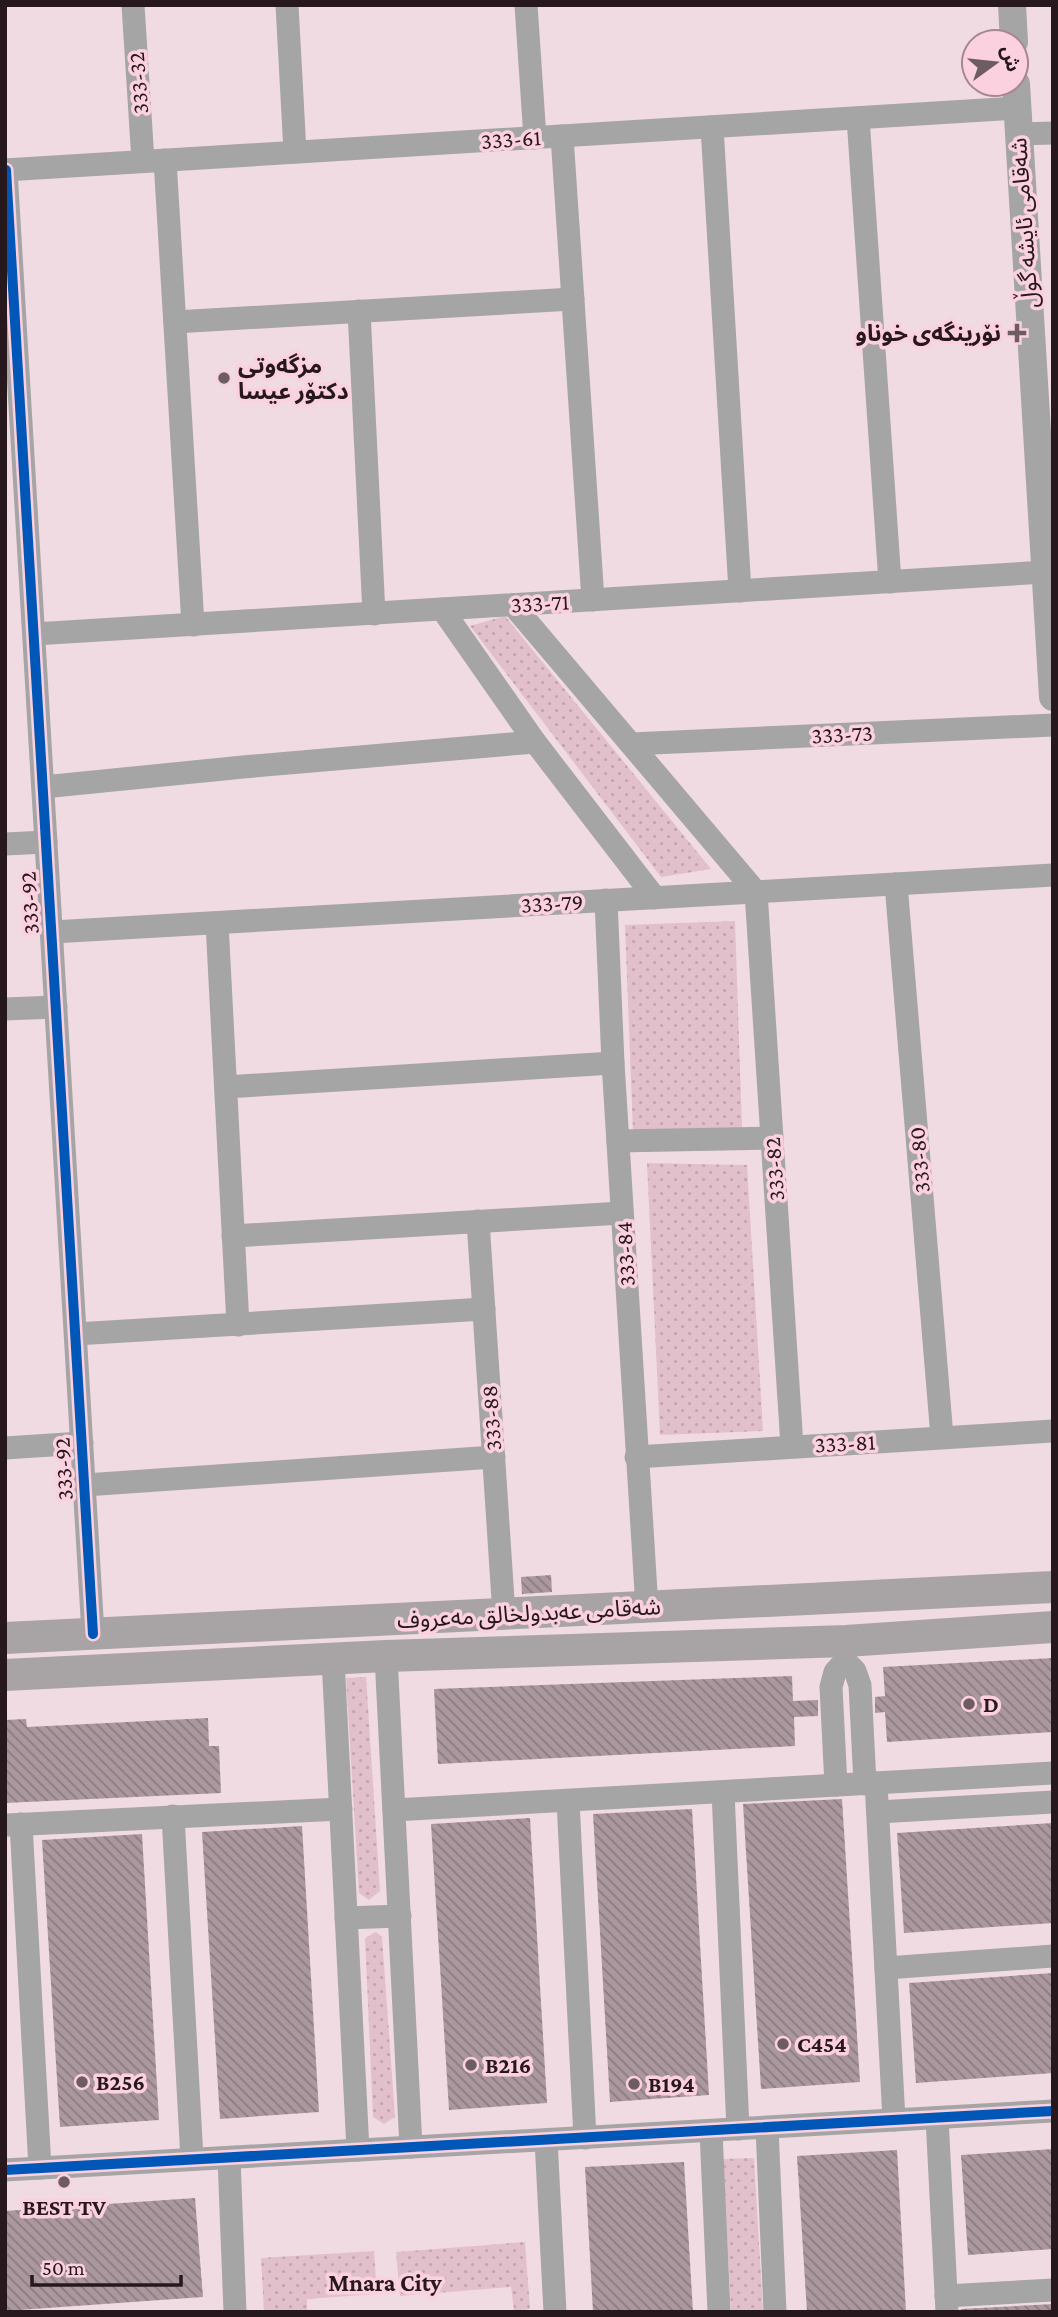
<svg xmlns="http://www.w3.org/2000/svg" width="1058" height="2317" viewBox="0 0 1058 2317" font-family="'Crimson Pro','Noto Sans Arabic',serif">
<defs>
<pattern id="grass-dots" width="8" height="8" patternUnits="userSpaceOnUse" patternTransform="scale(1.75)"><rect width="8" height="8" fill="#e2c0cb"/><path d="M2 2h.1M6 6h.1" fill="none" stroke="#c2a4ae" stroke-width="1.8" stroke-linecap="round"/></pattern>
<pattern id="building-back-hatch" width="6" height="6" patternUnits="userSpaceOnUse" patternTransform="scale(1.75)"><rect width="6" height="6" fill="#ab989e"/><path d="M-1 5l2 2M0 0l6 6M5-1l2 2" fill="none" stroke="#8b7b80"/></pattern>
</defs>
<rect width="100%" height="100%" fill="#f1dbe2"/>
<g fill="url(#grass-dots)">
<path d="M505,616L711,869L661,877L470,626Z"/>
<path d="M735,921L742,1128L633,1132L625,925Z"/>
<path d="M647,1163L747,1165L763,1431L660,1435Z"/>
<path d="M366,1677L380,1891L369,1900L359,1893L346,1678Z"/>
<path d="M376,1932L382,1937L395,2117L384,2124L373,2117L365,1938Z"/>
<path d="M754,2158L763,2312H731L723,2159Z"/>
<path d="M525,2242L530,2309L514,2311L511,2287L400,2296L396,2252Z"/>
<path d="M374,2251L377,2294L307,2299V2312H264L261,2258Z"/>
</g>
<g fill="url(#building-back-hatch)">
<path d="M551,1575L552,1592L522,1594L521,1577Z"/>
<path d="M1053,1658V1732L887,1742L885,1712L875,1713V1697L885,1696L883,1667Z"/>
<path d="M792,1676L793,1701L818,1700V1716L794,1717L795,1746L438,1764L434,1689Z"/>
<path d="M208,1718L209,1746H219L221,1793L5,1803V1720L26,1719L27,1727Z"/>
<path d="M842,1799L860,2082L761,2089L743,1804Z"/>
<path d="M692,1809L709,2095L610,2102L593,1814Z"/>
<path d="M530,1818L547,2103L449,2110L431,1824Z"/>
<path d="M1053,1823V1923L904,1933L897,1833Z"/>
<path d="M302,1826L319,2112L220,2119L202,1832Z"/>
<path d="M142,1834L159,2120L60,2127L42,1840Z"/>
<path d="M1053,1973V2073L916,2083L909,1983Z"/>
<path d="M1053,2149V2249L968,2255L961,2155Z"/>
<path d="M897,2150L906,2312H807L797,2156Z"/>
<path d="M684,2162L693,2312H593L585,2167Z"/>
<path d="M195,2198L203,2297L5,2311V2211Z"/>
<path d="M1053,2304V2312H961V2309Z"/>
</g>
<g fill="none" stroke-linecap="round" stroke-linejoin="round">
<g stroke="#a6a5a6" stroke-width="23">
<path d="M133,5L143,161"/>
<path d="M287,5L295,152"/>
<path d="M526,5L535,138"/>
<path d="M858,118L890,582"/>
<path d="M712,127L740,591"/>
<path d="M1018,134L1053,133"/>
<path d="M562,136L593,600"/>
<path d="M165,160L193,625"/>
<path d="M5,170L1017,108"/>
<path d="M6,170L93,1634"/>
<path d="M359,311L374,614"/>
<path d="M175,322L573,299"/>
<path d="M513,605L756,892L792,1446"/>
<path d="M442,609L535,742L655,898"/>
<path d="M34,634L1045,572"/>
<path d="M631,744L1053,725"/>
<path d="M43,787L243,767L535,742"/>
<path d="M5,844L46,842"/>
<path d="M896,884L942,1437"/>
<path d="M606,900L613,1063L647,1608"/>
<path d="M217,923L238,1325"/>
<path d="M52,932L1053,875"/>
<path d="M5,1009L56,1007"/>
<path d="M226,1087L613,1063"/>
<path d="M618,1141L772,1138"/>
<path d="M478,1221L504,1615"/>
<path d="M233,1236L622,1213"/>
<path d="M76,1334L484,1309"/>
<path d="M5,1448L82,1443"/>
<path d="M636,1457L1053,1431"/>
<path d="M85,1485L494,1457"/>
<path d="M386,1656L411,2147"/>
<path d="M333,1659L358,2150"/>
<path d="M845,1661L855,1671L860,1685L865,1784"/>
<path d="M876,1783L894,2120"/>
<path d="M836,1785L831,1687L835,1672L845,1661L846,1641"/>
<path d="M723,1792L738,2129"/>
<path d="M568,1801L585,2138"/>
<path d="M394,1810L1053,1773"/>
<path d="M878,1812L1053,1802"/>
<path d="M173,1816L192,2159"/>
<path d="M21,1824L40,2168"/>
<path d="M8,1825L341,1809"/>
<path d="M346,1918L400,1916"/>
<path d="M886,1968L1053,1956"/>
<path d="M937,2118L947,2312"/>
<path d="M767,2128L775,2312"/>
<path d="M711,2131L719,2312"/>
<path d="M546,2140L555,2312"/>
<path d="M229,2158L235,2312"/>
<path d="M5,2170L1053,2111"/>
<path d="M946,2296L1053,2290"/>
</g>
<g stroke="#a6a5a6" stroke-width="28">
<path d="M1012,5L1014,42"/>
<path d="M1016,84L1053,697"/>
</g>
<g stroke="#a8a4a6" stroke-width="32">
<path d="M5,1638L1053,1587"/>
<path d="M5,1675L386,1656L846,1641L1053,1627"/>
</g>
<defs>
<g id="cycleway">
<path d="M6,170L93,1634"/>
<path d="M5,2170L1053,2111"/>
</g>
</defs>
<use href="#cycleway" stroke="#fbd1df" stroke-width="15"/>
<use href="#cycleway" stroke="#0057b8" stroke-width="10"/>
</g>
<g fill="#6d5c62" stroke="#fbd1df" stroke-width="2.5">
<path d="M1013.5 322.5h7v7h7v7h-7v7h-7v-7h-7v-7h7z"/>
<circle cx="224" cy="378" r="7"/>
<circle cx="969" cy="1704" r="7"/>
<circle cx="783" cy="2044" r="7"/>
<circle cx="471" cy="2065" r="7"/>
<circle cx="82" cy="2082" r="7"/>
<circle cx="634" cy="2084" r="7"/>
<circle cx="64" cy="2182" r="7"/>
</g>
<g text-anchor="middle" dominant-baseline="central" stroke-width="7" stroke-linejoin="round" paint-order="stroke">
<g font-size="23" fill="#26181d" stroke="#fbd1df">
<text transform="translate(138 83) rotate(-94)">333-32</text>
<text transform="translate(511 139) rotate(-4)">333-61</text>
<text transform="translate(1024 223) rotate(-94)">شەقامی ئایشە گوڵ</text>
<text transform="translate(540 603) rotate(-3)">333-71</text>
<text transform="translate(842 734) rotate(-3)">333-73</text>
<text transform="translate(29 903) rotate(-93)">333-92</text>
<text transform="translate(552 903) rotate(-3)">333-79</text>
<text transform="translate(919 1160) rotate(-95)">333-80</text>
<text transform="translate(774 1169) rotate(-94)">333-82</text>
<text transform="translate(625 1254) rotate(-93)">333-84</text>
<text transform="translate(491 1418) rotate(-94)">333-88</text>
<text transform="translate(845 1443) rotate(-3)">333-81</text>
<text transform="translate(63 1469) rotate(-93)">333-92</text>
<text transform="translate(529 1613) rotate(-3)">شەقامی عەبدولخالق مەعروف</text>
</g>
<g font-size="23" font-weight="bold" fill="#26181d" stroke="#fbd1df" text-anchor="start">
<text x="1001" y="333" text-anchor="end">نۆرینگەی خوناو</text>
<text x="238" y="365">مزگەوتی<tspan x="238" dy="26">دکتۆر عیسا</tspan></text>
<text x="983" y="1704">D</text>
<text x="797" y="2044">C454</text>
<text x="485" y="2065">B216</text>
<text x="96" y="2082">B256</text>
<text x="648" y="2084">B194</text>
<text x="64" y="2207" text-anchor="middle">BEST TV</text>
</g>
<g font-size="24" font-weight="bold" fill="#26181d" stroke="#fbd1df">
<text x="385" y="2282">Mnara City</text>
</g>
</g>
<rect width="1058" height="2317" fill="none" stroke="#26181d" stroke-width="14"/>
<g transform="translate(995 63) rotate(75)"><circle r="33" fill="#fbd1df" stroke="#a68791" stroke-width="2"/>
<path d="M0-5L12 26L0 18L-12 26Z" fill="#6d5c62"/>
<text y="-10" font-size="19" font-weight="bold" text-anchor="middle" fill="#26181d">ش</text>
</g>
<path d="M32 2275v10h149v-10" fill="none" stroke="#26181d" stroke-width="3.5"/>
<text x="42" y="2275" font-size="21" fill="#26181d" stroke="#fbd1df" stroke-width="5" paint-order="stroke">50 m</text>
</svg>
